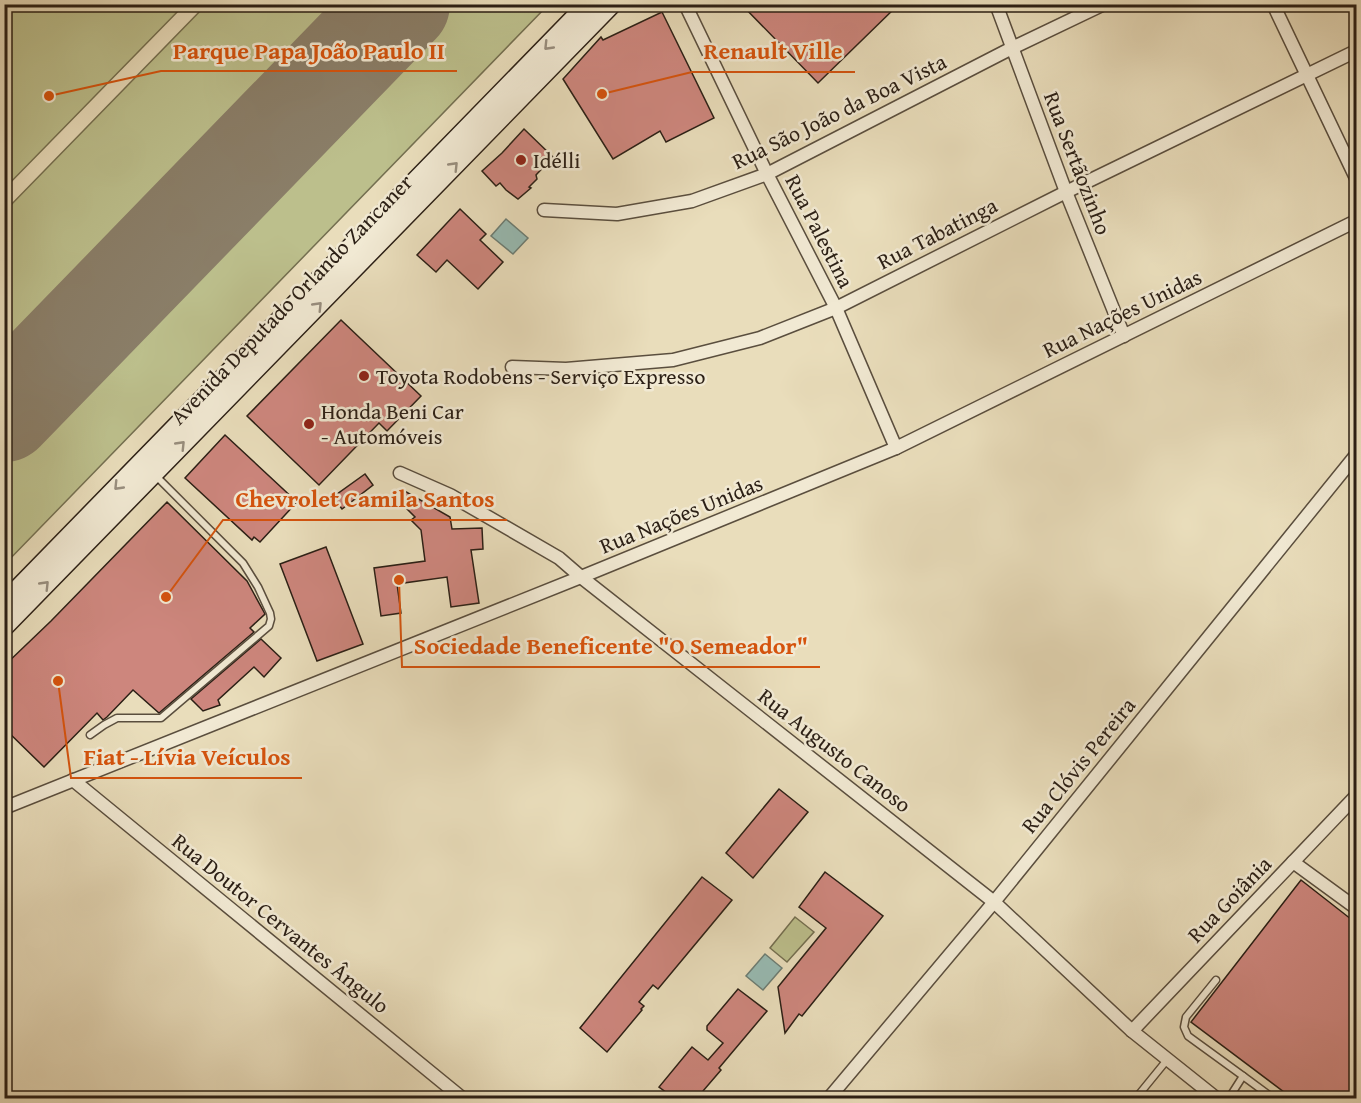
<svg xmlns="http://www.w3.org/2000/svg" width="1361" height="1103" viewBox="0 0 1361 1103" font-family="'Gentium Book Plus',serif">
<rect width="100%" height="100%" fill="#e9ddbb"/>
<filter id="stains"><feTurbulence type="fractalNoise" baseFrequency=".00333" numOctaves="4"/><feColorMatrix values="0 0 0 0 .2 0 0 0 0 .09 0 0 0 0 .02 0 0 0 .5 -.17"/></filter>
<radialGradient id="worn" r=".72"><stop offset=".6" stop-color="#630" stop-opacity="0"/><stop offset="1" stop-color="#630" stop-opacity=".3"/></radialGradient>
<g fill="#bcbf8c" stroke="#746f50" stroke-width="1.5">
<path d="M5,4L184,5L5,188L4,5Z"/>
<path d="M206,5H367L5,376V211Z"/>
<path d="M436,5H548L5,564V450Z"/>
<path d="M795,917L814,932L787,962L770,948Z"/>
</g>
<g fill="#97bbb3" stroke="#6c7d74" stroke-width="1.5">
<path d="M506,219L528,238L513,254L491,236Z"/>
<path d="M765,954L782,968L763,990L746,976Z"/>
</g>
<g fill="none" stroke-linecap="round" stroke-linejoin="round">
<path stroke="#8a7e68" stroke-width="100" d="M4,412L400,4"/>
</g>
<g fill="#cd867d" stroke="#2b1f15" stroke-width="1.5">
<path d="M741,4H899L818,83Z"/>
<path d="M662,12L714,118L666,142L660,131L613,159L563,79L601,37L603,40Z"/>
<path d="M524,129L553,157L536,175L537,179L529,187L531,188L518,199L506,190L500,183L496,186L482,171L502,153Z"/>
<path d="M460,209L486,234L480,240L503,262L478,289L447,260L436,272L417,255Z"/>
<path d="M341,320L421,396L387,431L379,423L319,485L247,416Z"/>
<path d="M225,435L297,502L260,542L254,537L252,540L185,478Z"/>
<path d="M365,474L373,485L342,509L333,497Z"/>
<path d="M401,489L450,517L452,529L482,528L483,549L471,550L479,603L451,607L447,577L397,584L401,613L381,616L374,568L425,561L421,530L411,520L415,517L404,506L393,503Z"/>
<path d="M167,502L247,581L265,614L250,628L254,632L159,713L133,690L107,717L103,720L97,713L44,767L4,728V666L51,621Z"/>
<path d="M326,547L363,644L317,661L280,564Z"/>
<path d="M261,639L281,658L264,677L254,667L218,700L220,705L203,711L191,699Z"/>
<path d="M779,789L808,812L753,878L726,853Z"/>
<path d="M825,872L883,916L802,1016L799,1014L785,1033L778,987L826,928L799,907Z"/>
<path d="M702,877L732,900L658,989L653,985L639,1002L644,1006L641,1009L642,1010L607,1052L580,1028Z"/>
<path d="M1301,880L1356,923V1098H1292L1191,1022Z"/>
<path d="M738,989L767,1011L719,1068L721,1070L697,1098H674L659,1087L692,1047L708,1060L723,1043L707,1030V1026Z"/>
</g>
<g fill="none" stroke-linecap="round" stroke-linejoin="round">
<defs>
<g id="service">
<path d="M90,735L104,725L117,718H161L269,626L271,619L270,613L258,587L243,563L154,474"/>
<path d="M1216,980L1186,1017L1184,1027L1188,1036L1243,1076L1229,1098"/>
<path d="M1243,1076L1273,1098"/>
<path d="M1136,1098L1167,1060"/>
</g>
<g id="minor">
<path d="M685,4L767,174L836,308L896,448"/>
<path d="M996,4L1066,192L1124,336"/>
<path d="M1273,4L1356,178"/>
<path d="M544,210L617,214L692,201L767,174L1012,48L1104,4"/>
<path d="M512,367L566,369L673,360L760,338L836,308L1066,192L1356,51"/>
<path d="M400,473L450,495L559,558L581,577L994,902L1132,1031L1216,1098"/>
<path d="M73,780L462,1098"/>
<path d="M4,808L581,577L896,448L1356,221"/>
<path d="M1293,862L1356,908"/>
<path d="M1132,1031L1356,796"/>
<path d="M829,1098L994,902L1356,455"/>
</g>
<g id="secondary">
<path d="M4,603L588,4"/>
<path d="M4,627L612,4"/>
</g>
</defs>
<use href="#service" stroke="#5a4e3e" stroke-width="9"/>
<use href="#minor" stroke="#5a4e3e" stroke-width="15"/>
<use href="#secondary" stroke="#2b1f15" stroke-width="21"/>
<use href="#service" stroke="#f1e9d3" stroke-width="6"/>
<use href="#minor" stroke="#f1e9d3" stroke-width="12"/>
<use href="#secondary" stroke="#f1e9d3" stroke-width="18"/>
</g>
<defs><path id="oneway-chevron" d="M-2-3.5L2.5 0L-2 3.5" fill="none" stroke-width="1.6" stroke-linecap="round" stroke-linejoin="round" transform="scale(1.5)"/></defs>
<g stroke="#988e7e">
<use href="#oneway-chevron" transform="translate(548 46) rotate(134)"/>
<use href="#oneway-chevron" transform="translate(454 166) rotate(-46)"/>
<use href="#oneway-chevron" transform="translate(318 306) rotate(-46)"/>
<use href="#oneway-chevron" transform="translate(181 445) rotate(-46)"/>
<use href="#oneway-chevron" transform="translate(118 486) rotate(134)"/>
<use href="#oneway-chevron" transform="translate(45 585) rotate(-46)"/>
</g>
<g fill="#8f2418" stroke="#f1e9d3" stroke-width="2">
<circle cx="521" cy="160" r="6"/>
<circle cx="364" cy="376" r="6"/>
<circle cx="309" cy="424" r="6"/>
</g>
<g text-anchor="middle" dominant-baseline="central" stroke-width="5" stroke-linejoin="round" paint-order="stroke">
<g font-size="22" fill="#2b1f15" stroke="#f1e9d3">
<text transform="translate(839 111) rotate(-26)">Rua São João da Boa Vista</text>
<text transform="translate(1078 163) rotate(69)">Rua Sertãozinho</text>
<text transform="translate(820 231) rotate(63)">Rua Palestina</text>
<text transform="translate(937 233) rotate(-27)">Rua Tabatinga</text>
<text transform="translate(291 299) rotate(-46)">Avenida Deputado Orlando Zancaner</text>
<text transform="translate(1122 313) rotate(-26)">Rua Nações Unidas</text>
<text transform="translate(681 514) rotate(-22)">Rua Nações Unidas</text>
<text transform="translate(835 750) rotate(38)">Rua Augusto Canoso</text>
<text transform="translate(1078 765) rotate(-51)">Rua Clóvis Pereira</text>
<text transform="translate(1229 899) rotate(-46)">Rua Goiânia</text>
<text transform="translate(281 923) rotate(39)">Rua Doutor Cervantes Ângulo</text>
</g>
<g font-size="22" fill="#2b1f15" stroke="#f1e9d3" text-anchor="start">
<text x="533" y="160">Idélli</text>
<text x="376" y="376">Toyota Rodobens - Serviço Expresso</text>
<text x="321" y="411">Honda Beni Car<tspan x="321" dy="25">- Automóveis</tspan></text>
</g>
</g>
<path fill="none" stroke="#d5530d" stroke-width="2" d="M49 96L161 71H457M602 94L692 72H855M166 597L223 520H507M399 580L402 667H820M58 681L71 778H302"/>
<g fill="#d5530d" stroke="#f1e9d3" stroke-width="2">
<circle cx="49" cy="96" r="6"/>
<circle cx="602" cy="94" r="6"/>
<circle cx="166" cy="597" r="6"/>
<circle cx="399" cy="580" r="6"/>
<circle cx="58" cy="681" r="6"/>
</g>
<g font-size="24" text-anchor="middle" font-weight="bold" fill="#d5530d" stroke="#f1e9d3" stroke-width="5" stroke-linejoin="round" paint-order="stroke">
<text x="309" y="59">Parque Papa João Paulo II</text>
<text x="773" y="59">Renault Ville</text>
<text x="365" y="507">Chevrolet Camila Santos</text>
<text x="611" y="654">Sociedade Beneficente "O Semeador"</text>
<text x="187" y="765">Fiat - Lívia Veículos</text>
</g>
<rect width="1361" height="1103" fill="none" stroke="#e9ddbb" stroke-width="24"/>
<rect x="6" y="6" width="1349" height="1091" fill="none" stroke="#2b1f15" stroke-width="3"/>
<rect x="12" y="12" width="1337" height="1079" fill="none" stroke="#2b1f15" stroke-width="1.5"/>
<rect width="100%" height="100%" filter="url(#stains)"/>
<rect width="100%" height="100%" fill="url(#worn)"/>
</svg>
